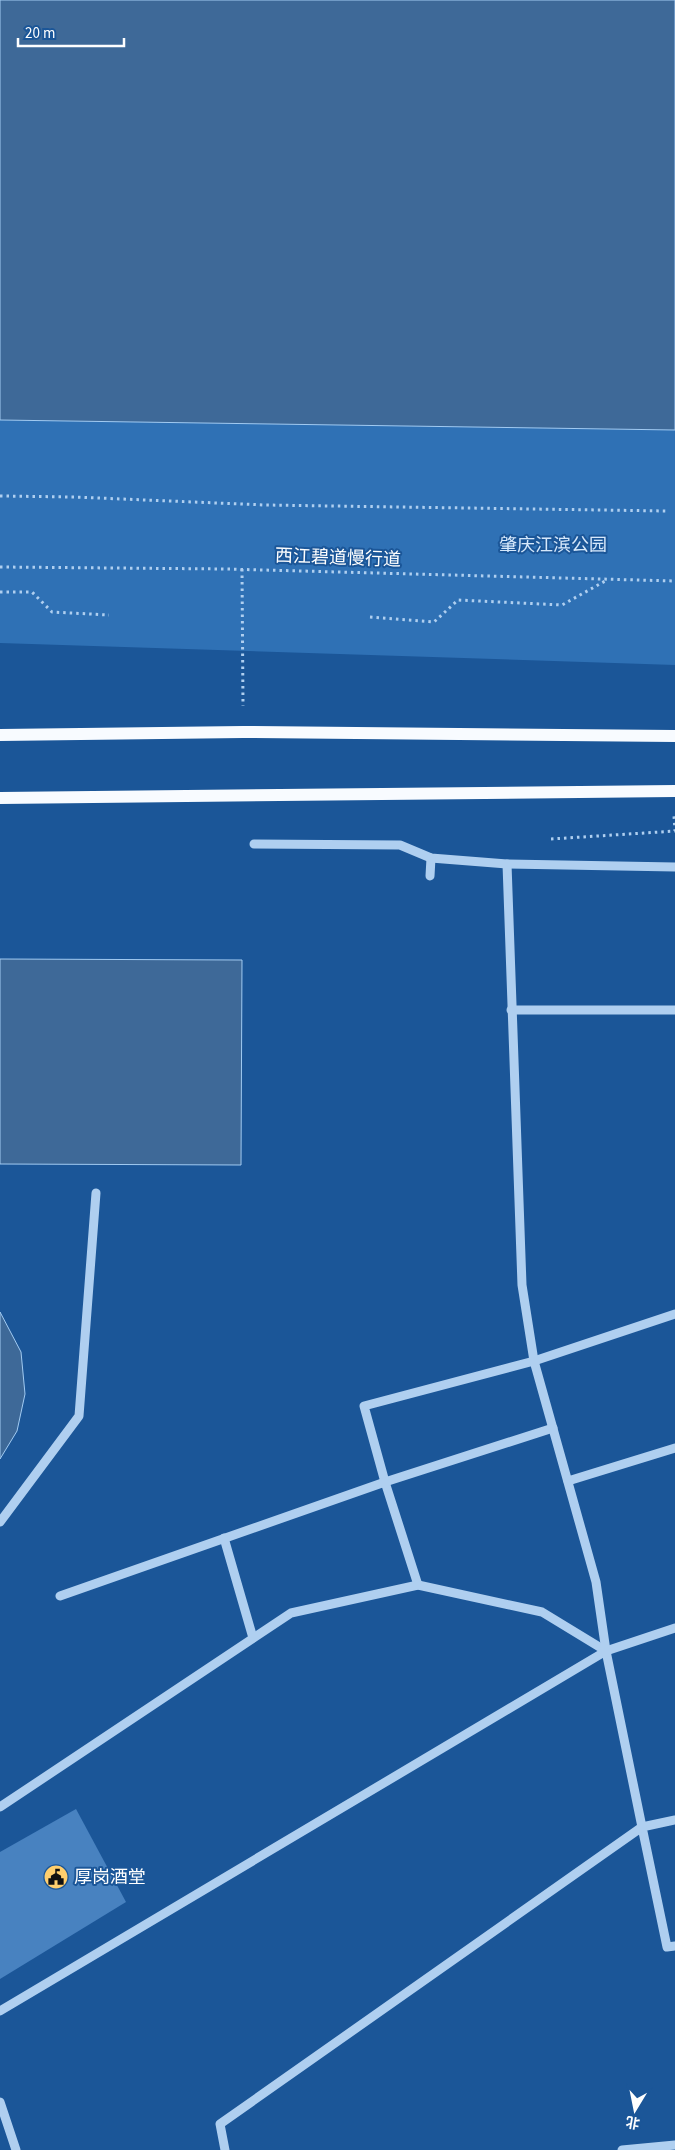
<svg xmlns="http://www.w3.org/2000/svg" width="675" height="2150" viewBox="0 0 675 2150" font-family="'Source Sans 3','Noto Sans SC',sans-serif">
<rect width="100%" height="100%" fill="#1b5698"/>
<path fill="#2f71b5" d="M0,420L675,430V665L0,643Z"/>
<g fill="#3e6998" stroke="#a2cbf2">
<path d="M0,0H675V430L0,420Z"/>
<path d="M0,959L242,960L241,1165L0,1164Z"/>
<path d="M0,1312L21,1352L25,1394L17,1431L0,1459Z"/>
</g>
<path fill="#4882c0" d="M76,1809L126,1902L0,1979V1852Z"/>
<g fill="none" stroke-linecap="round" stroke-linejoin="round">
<g stroke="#afcff0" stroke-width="3" stroke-dasharray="2.5 4" stroke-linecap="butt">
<path d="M0,496L74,497L265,505L667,511"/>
<path d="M0,567L226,569L675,581"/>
<path d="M242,569L243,706"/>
<path d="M0,592H32L52,612L109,615"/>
<path d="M370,617L434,622L458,600L562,605L607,580"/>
<path d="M551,839L675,831L674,816"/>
</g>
<g stroke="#afcff0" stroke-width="9">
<path d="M254,844L400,845L431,858L507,864L675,867"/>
<path d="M430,876L431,858"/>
<path d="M511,1010H675"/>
<path d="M568,1481L675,1448"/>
<path d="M0,1522L79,1416L96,1193"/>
<path d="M224,1538L253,1638"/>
<path d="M418,1585L385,1482L364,1406L534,1361L675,1314"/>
<path d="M60,1596L385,1482L553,1428"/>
<path d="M0,1807L291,1613L418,1585L542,1612L606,1651"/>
<path d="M675,1820L642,1827L667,1947L675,1946"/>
<path d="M0,2011L606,1651L675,1628"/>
<path d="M0,2102L16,2150"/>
<path d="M225,2150L220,2124L642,1827L606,1651L596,1582L534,1361L522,1285L507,864"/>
<path d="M622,2150L675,2145"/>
</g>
<g stroke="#f8fbff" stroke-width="12">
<path d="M0,735L243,732L675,736"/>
<path d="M0,798L675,791"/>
</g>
</g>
<defs>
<symbol id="civic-disc" viewBox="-11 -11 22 22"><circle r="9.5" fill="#ffcf6e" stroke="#1b5698"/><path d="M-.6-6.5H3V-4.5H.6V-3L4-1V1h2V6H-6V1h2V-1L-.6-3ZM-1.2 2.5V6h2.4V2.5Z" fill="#111"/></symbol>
</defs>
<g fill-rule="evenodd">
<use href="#civic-disc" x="42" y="1863" width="28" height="28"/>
</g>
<g text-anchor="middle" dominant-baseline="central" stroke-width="4" stroke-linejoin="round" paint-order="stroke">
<g font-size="18" fill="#d6e8fb" stroke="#1b5698">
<text x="553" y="545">肇庆江滨公园</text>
</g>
<g font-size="18" fill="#fff" stroke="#1b5698">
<text transform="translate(338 558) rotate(2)">西江碧道慢行道</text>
</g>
<g font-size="18" fill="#fff" stroke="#1b5698" text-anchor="start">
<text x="74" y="1877">厚岗酒堂</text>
</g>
</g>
<g transform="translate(635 2110) rotate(190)" stroke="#1b5698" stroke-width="4" paint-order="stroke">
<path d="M0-4L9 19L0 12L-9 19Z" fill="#ffffff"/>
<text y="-8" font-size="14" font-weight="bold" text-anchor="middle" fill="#ffffff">北</text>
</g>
<path d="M18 38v8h106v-8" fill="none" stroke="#ffffff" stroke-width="2.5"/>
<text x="25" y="38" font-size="15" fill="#ffffff" stroke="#1b5698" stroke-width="4" paint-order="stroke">20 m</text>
</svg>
